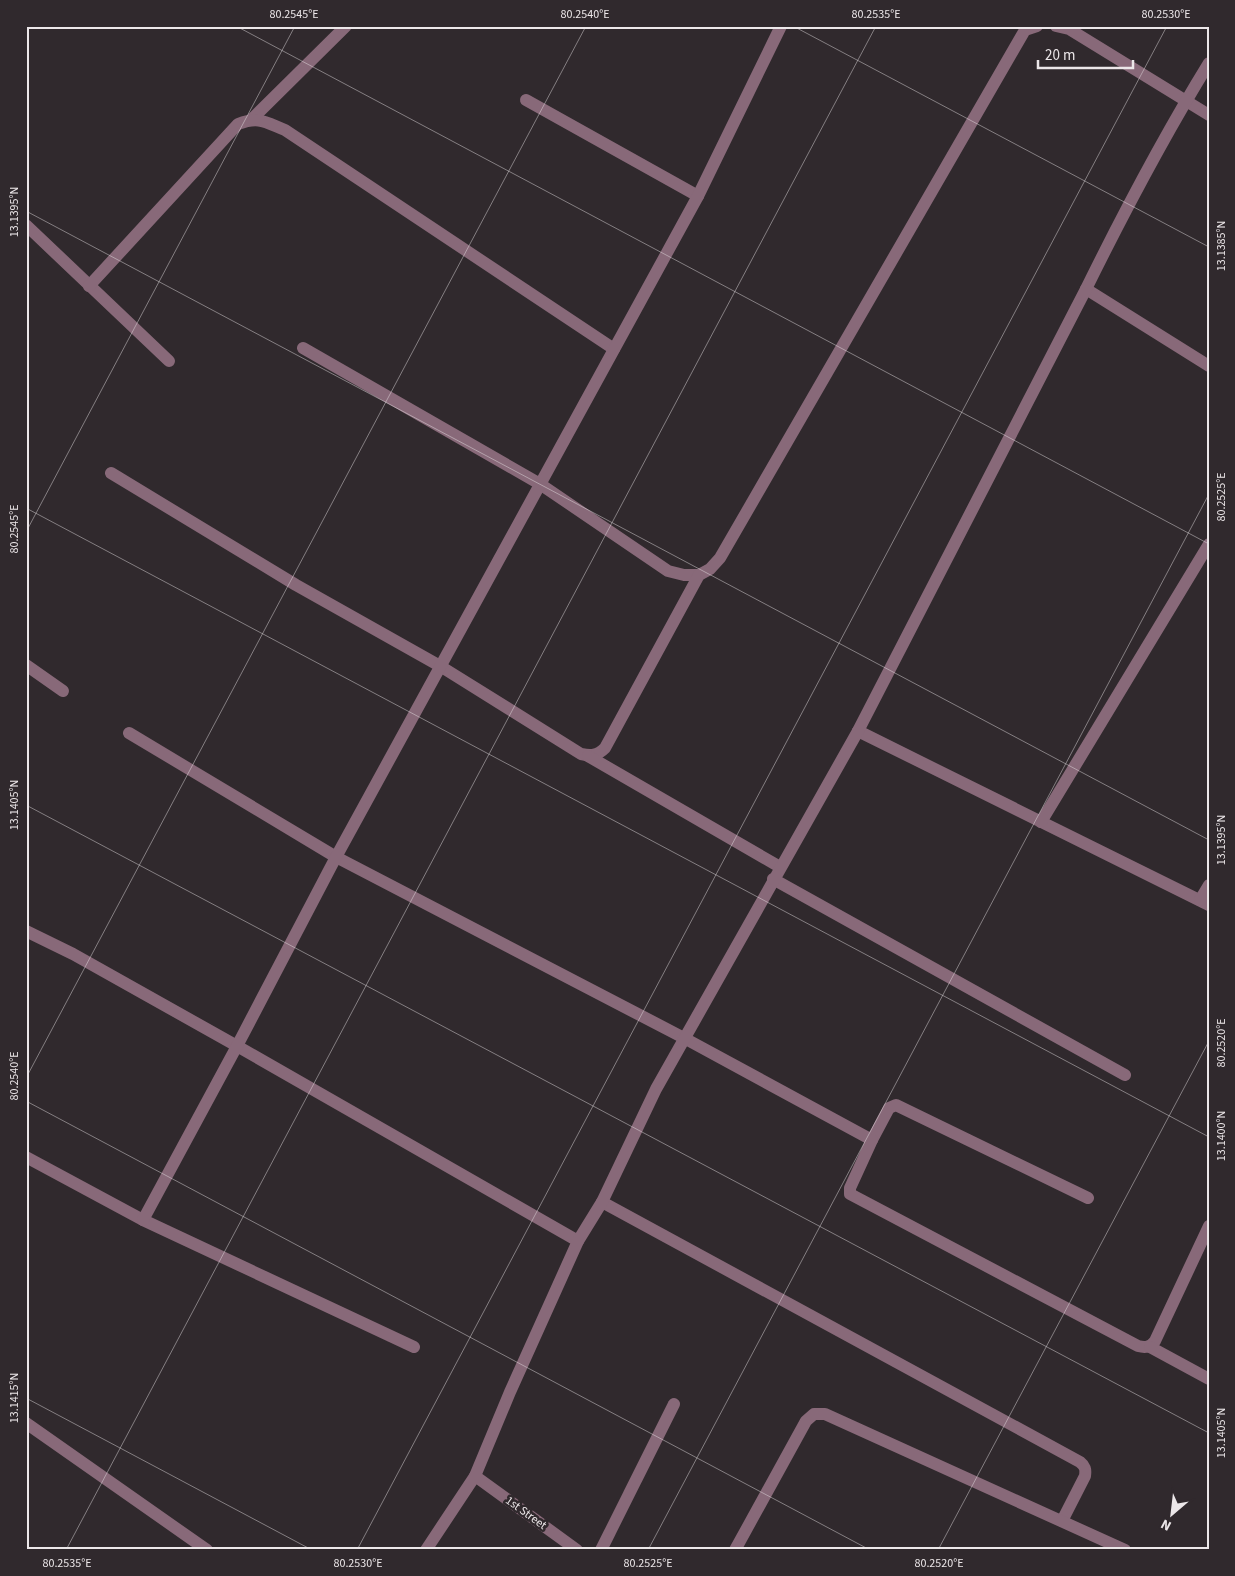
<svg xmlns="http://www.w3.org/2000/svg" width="1235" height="1576" viewBox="0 0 1235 1576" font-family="'Source Sans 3',sans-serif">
<rect width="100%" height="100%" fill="#30292d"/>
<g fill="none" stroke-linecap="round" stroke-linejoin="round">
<g stroke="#886979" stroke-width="12">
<path d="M1056,26L1069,29L1209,115"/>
<path d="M526,100L698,196"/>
<path d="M252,119L346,26"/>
<path d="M26,225L169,361"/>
<path d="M89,286L238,124C259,116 265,122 285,130L614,349"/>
<path d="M1086,289L1209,366"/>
<path d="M303,348L540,484L668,571L684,575H699"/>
<path d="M111,473L296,585L440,666L581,754C591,756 597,756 605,748L699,575L710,569L720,558L1025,30L1037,26"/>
<path d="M26,665L63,691"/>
<path d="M858,731L1209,905"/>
<path d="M129,733L336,857L684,1038L872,1140L889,1108L896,1105L1088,1198"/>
<path d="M588,756L780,867"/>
<path d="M1041,822L1209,544"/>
<path d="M773,879L1125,1075"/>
<path d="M1200,900L1209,885"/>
<path d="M26,931L73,954L237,1046L578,1241"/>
<path d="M872,1140L850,1188V1194L1138,1346C1146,1348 1150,1347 1155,1341L1209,1226"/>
<path d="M26,1157L143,1220L414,1347"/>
<path d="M602,1202L1080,1462C1085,1466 1086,1469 1085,1476L1062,1521"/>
<path d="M143,1220L237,1046L336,857L698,196L781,26"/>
<path d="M1150,1347L1209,1379"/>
<path d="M26,1423L207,1550"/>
<path d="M475,1476L577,1550"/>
<path d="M426,1550L475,1476L510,1392L578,1241L602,1202L656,1089L858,731L1086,289C1124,212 1164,136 1209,63"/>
<path d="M601,1550L674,1404"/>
<path d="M735,1550L806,1421L814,1414H825L1125,1550"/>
</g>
</g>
<path fill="none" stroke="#ece7e9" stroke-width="1" stroke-opacity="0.45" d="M236,26L1209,544M793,26L1209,247M26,211L1209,840M26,508L1209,1137M26,532L295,26M26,805L1209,1433M26,1078L586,26M26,1101L870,1550M26,1398L312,1550M66,1550L876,26M357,1550L1167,26M648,1550L1209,494M938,1550L1209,1041"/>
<g text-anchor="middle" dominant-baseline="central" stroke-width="5" stroke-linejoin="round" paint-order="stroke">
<g font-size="12" fill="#ece7e9" stroke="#30292d">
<text transform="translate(526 1513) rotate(36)">1st Street</text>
</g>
</g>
<rect width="1235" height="1576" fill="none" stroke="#30292d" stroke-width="55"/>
<g transform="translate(1172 1514) rotate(208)" stroke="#30292d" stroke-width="4" paint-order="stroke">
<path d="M0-4L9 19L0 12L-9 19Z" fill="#ece7e9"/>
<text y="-8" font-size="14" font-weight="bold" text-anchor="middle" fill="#ece7e9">N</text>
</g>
<path d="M1038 60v8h95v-8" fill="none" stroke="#ece7e9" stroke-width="2.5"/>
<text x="1045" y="60" font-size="15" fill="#ece7e9" stroke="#30292d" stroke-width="4" paint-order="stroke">20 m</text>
<rect x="28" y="28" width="1180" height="1520" fill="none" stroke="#ece7e9" stroke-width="2"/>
<g font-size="12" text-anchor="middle" fill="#ece7e9">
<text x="294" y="18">80.2545°E</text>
<text x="585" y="18">80.2540°E</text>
<text x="876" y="18">80.2535°E</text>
<text x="1166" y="18">80.2530°E</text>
<text transform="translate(14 212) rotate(-90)" y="4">13.1395°N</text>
<text transform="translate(1221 246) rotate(-90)" y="4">13.1385°N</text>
<text transform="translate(1221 497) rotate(-90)" y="4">80.2525°E</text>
<text transform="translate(14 529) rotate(-90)" y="4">80.2545°E</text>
<text transform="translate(14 805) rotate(-90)" y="4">13.1405°N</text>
<text transform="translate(1221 840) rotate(-90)" y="4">13.1395°N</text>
<text transform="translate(1221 1043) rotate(-90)" y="4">80.2520°E</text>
<text transform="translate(14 1076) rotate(-90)" y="4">80.2540°E</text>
<text transform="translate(1221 1136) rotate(-90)" y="4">13.1400°N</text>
<text transform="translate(14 1398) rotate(-90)" y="4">13.1415°N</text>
<text transform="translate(1221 1433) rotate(-90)" y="4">13.1405°N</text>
<text x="67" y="1567">80.2535°E</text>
<text x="358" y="1567">80.2530°E</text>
<text x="648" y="1567">80.2525°E</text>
<text x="939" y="1567">80.2520°E</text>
</g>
</svg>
